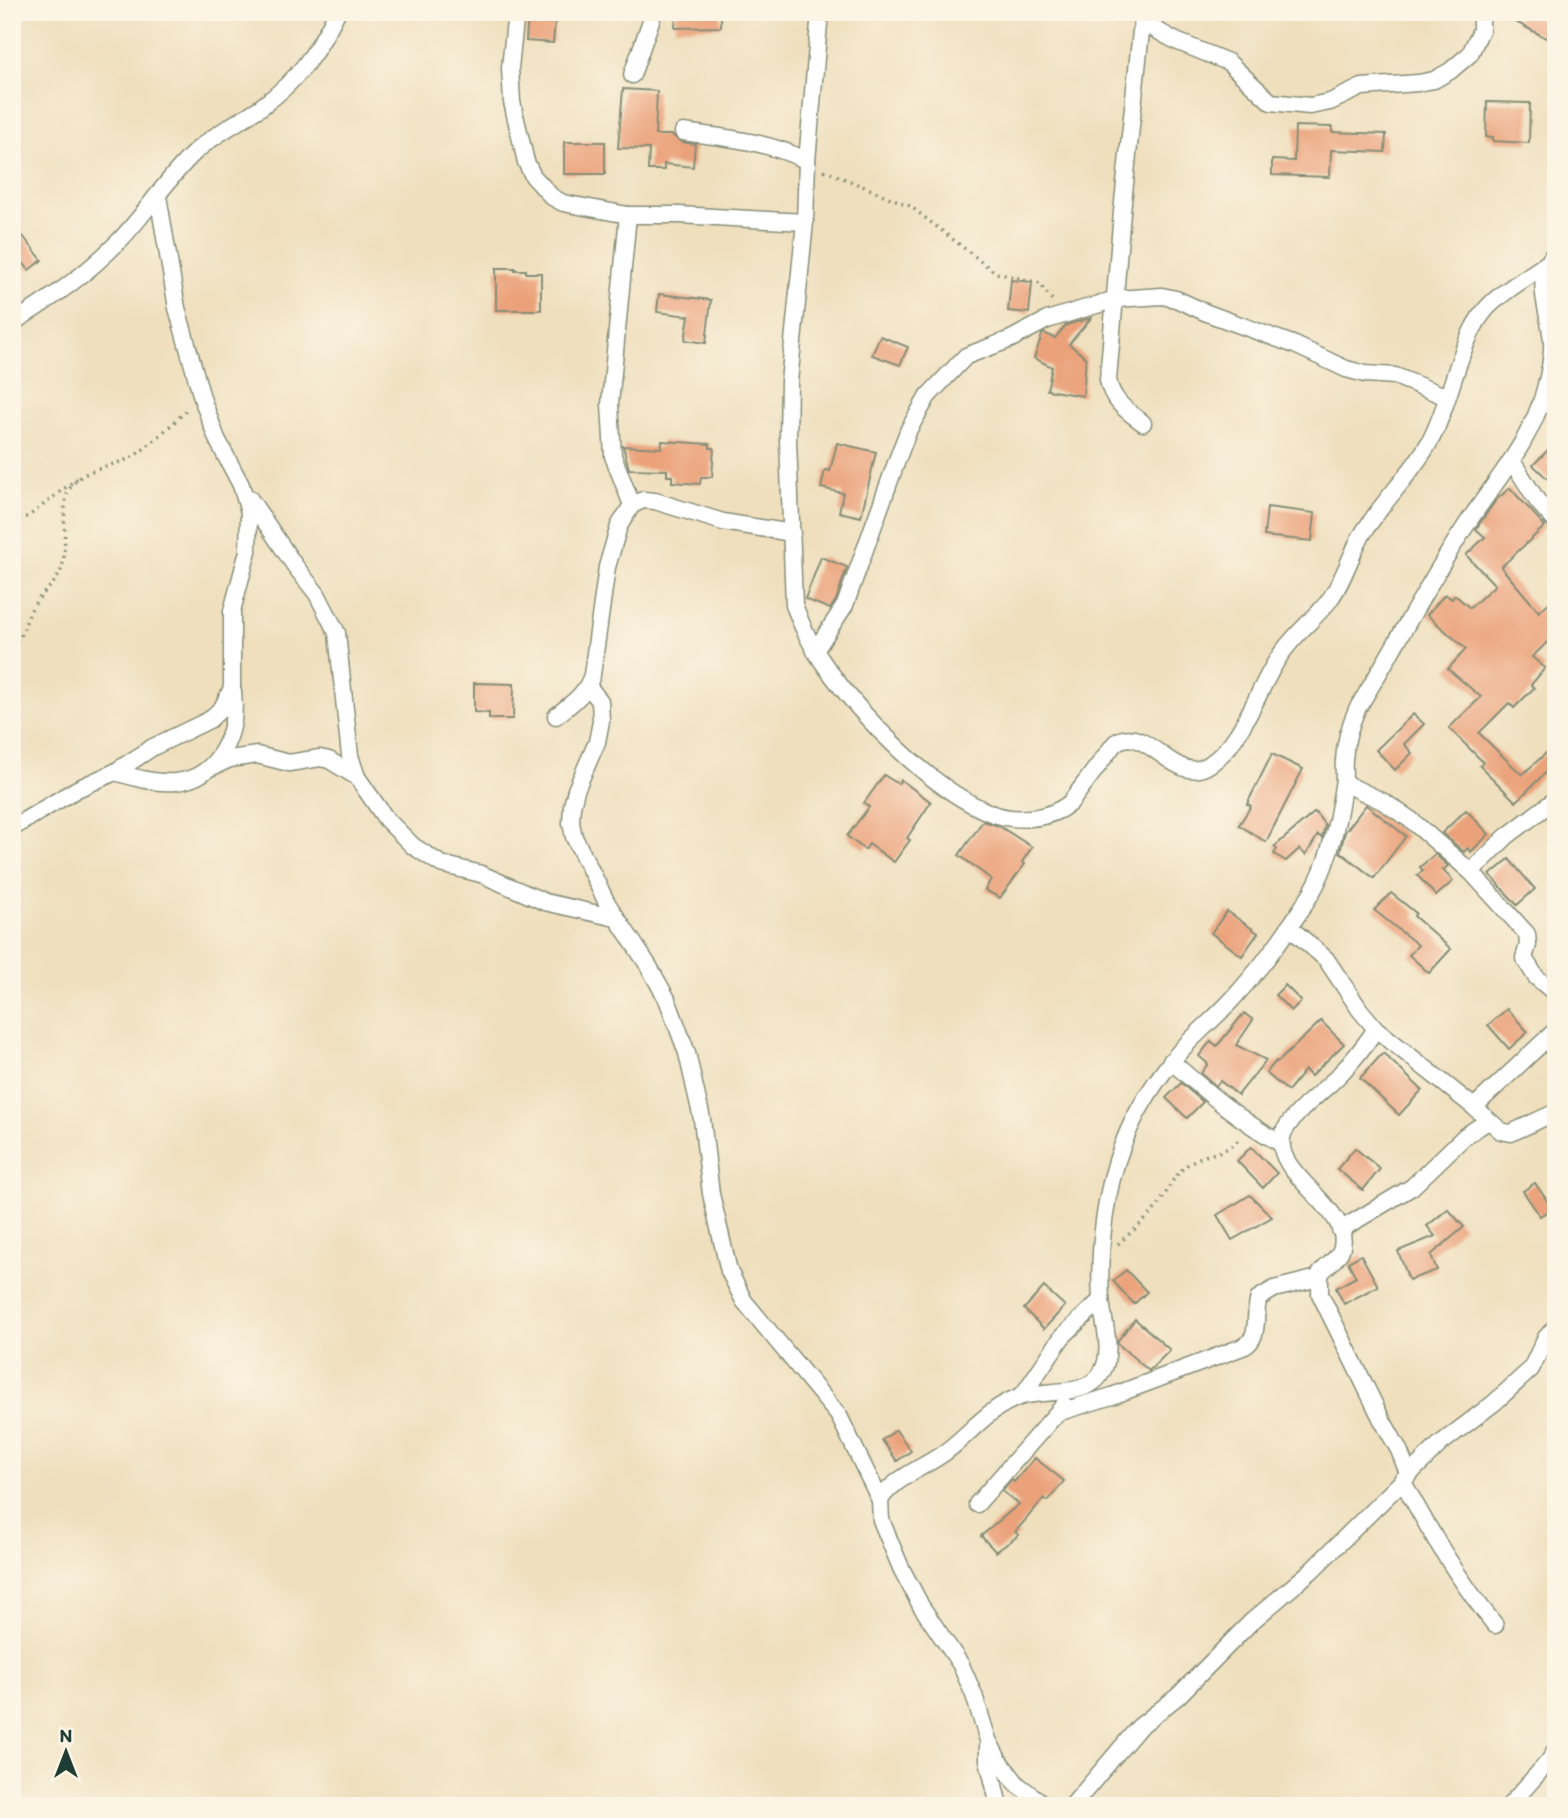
<svg xmlns="http://www.w3.org/2000/svg" width="1568" height="1818" viewBox="0 0 1568 1818" font-family="Itim,sans-serif">
<rect width="100%" height="100%" fill="#fcf5e5"/>
<filter id="ink" filterUnits="userSpaceOnUse"><feTurbulence type="fractalNoise" baseFrequency=".0143" numOctaves="2"/><feDisplacementMap in="SourceGraphic" scale="14" xChannelSelector="R" yChannelSelector="G"/><feConvolveMatrix kernelMatrix="1 2 1 2 8 2 1 2 1" color-interpolation-filters="sRGB"/></filter>
<filter id="wash" filterUnits="userSpaceOnUse"><feTurbulence type="fractalNoise" baseFrequency=".00686" numOctaves="4" result="noise"/><feDisplacementMap in="SourceGraphic" scale="28" xChannelSelector="R" yChannelSelector="G"/><feGaussianBlur stdDeviation="1.57" result="paint"/><feColorMatrix in="noise" values="0 0 0 0 0 0 0 0 0 0 0 0 0 0 0 0 0 1.4 0 .05"/><feComposite in="paint" operator="in"/></filter>
<g filter="url(#wash)">
<rect width="100%" height="100%" fill="#efdfbd"/>
<g id="blocks">
<g fill="#eba27a">
<path d="M528,12H556L553,43L526,41Z"/>
<path d="M676,12H721V27L675,28Z"/>
<path d="M1522,12H1537L1556,23V31L1546,38L1516,22Z"/>
<path d="M623,89L657,91L655,135H672L681,142L695,144L693,167L664,164V170H648L649,149L618,148Z"/>
<path d="M1487,102L1530,103L1529,143L1493,141V137H1486Z"/>
<path d="M1295,126L1332,127V132L1386,134L1385,152L1331,150L1330,177L1272,175V160L1294,161Z"/>
<rect x="564" y="142" width="41" height="32"/>
<path d="M22,235L42,260L29,270L12,250V243Z"/>
<path d="M496,268H515V270H526V273H541V310H496Z"/>
<path d="M1011,280L1032,282L1029,313L1008,311Z"/>
<path d="M659,294L711,300L706,343L685,340L689,316L657,312Z"/>
<path d="M1091,318L1069,344L1086,358L1083,396L1047,390L1052,367L1034,358L1042,335L1044,333L1055,338L1066,325Z"/>
<path d="M880,336L908,347L900,365L872,355Z"/>
<path d="M662,441L710,444V448H714L712,477H701L700,484L672,482V476H667V470L629,469L623,446L661,448Z"/>
<path d="M1556,442V487L1533,465Z"/>
<path d="M837,443L876,452L861,517L839,512L843,493L821,488L825,470L830,471Z"/>
<path d="M1510,488L1545,526L1501,567L1539,612L1556,596V634L1532,657L1545,668L1531,685L1534,688L1514,708L1509,703L1479,733L1522,775L1556,744V782L1546,772L1516,802L1480,766L1483,762L1449,728L1481,697L1448,669L1466,649L1427,615L1445,594L1452,599L1455,595L1470,608L1495,585L1466,555L1485,537L1476,529L1496,500Z"/>
<path d="M1267,507L1315,513L1312,541L1264,536Z"/>
<path d="M821,557L847,567L836,600L830,609L805,599Z"/>
<path d="M474,683L514,684L513,719H489V713L474,712Z"/>
<path d="M1413,714L1424,724L1404,744L1412,753L1395,770L1376,750Z"/>
<path d="M1272,754L1303,769L1266,842L1239,825L1251,806L1247,804Z"/>
<path d="M884,775L898,784L901,780L931,802L907,838L910,840L894,862L869,844L865,850L847,836L869,807L864,803Z"/>
<path d="M1366,805L1406,836L1374,878L1340,852L1345,832Z"/>
<path d="M1466,810L1489,834L1471,852L1468,848L1464,852L1442,833Z"/>
<path d="M1315,812L1325,825L1322,838L1318,835L1306,855L1299,849L1286,861L1274,854L1277,849L1274,847Z"/>
<path d="M983,821L999,826L1032,847L1022,862L1025,864L1000,898L985,890L991,879L959,855Z"/>
<path d="M1435,854L1448,866L1443,870L1453,881L1436,896L1417,875L1423,871L1420,867Z"/>
<path d="M1509,859L1535,889L1517,905L1490,875Z"/>
<path d="M1391,893L1416,913L1414,916L1451,949L1429,973L1409,955L1418,945L1374,910Z"/>
<path d="M1227,911L1258,933L1242,956L1211,933Z"/>
<path d="M1285,985L1301,1001L1291,1011L1275,995Z"/>
<path d="M1507,1009L1528,1032L1509,1049L1488,1025Z"/>
<path d="M1244,1013L1253,1020L1236,1045L1266,1060L1238,1095L1220,1081L1216,1086L1201,1073L1208,1064L1199,1056L1211,1041L1217,1046Z"/>
<path d="M1321,1021L1344,1044L1311,1076L1305,1070L1288,1091L1266,1073L1276,1061L1278,1062Z"/>
<path d="M1383,1053L1422,1090L1399,1115L1360,1078Z"/>
<path d="M1181,1083L1203,1102L1187,1118L1166,1098Z"/>
<path d="M1251,1147L1277,1173L1263,1188L1237,1161Z"/>
<path d="M1355,1148L1380,1169L1363,1190L1337,1169Z"/>
<path d="M1535,1183L1552,1208L1540,1216L1523,1191Z"/>
<path d="M1250,1195L1272,1217L1232,1240L1217,1215Z"/>
<path d="M1448,1209L1464,1227L1431,1255L1437,1270L1409,1280L1398,1251L1435,1236L1427,1226Z"/>
<path d="M1361,1255L1378,1286L1344,1304L1336,1288L1356,1277L1348,1262Z"/>
<path d="M1126,1270L1147,1292L1134,1304L1113,1281Z"/>
<path d="M1044,1287L1065,1306L1044,1329L1024,1309Z"/>
<path d="M1135,1319L1170,1350L1149,1371L1118,1344V1340Z"/>
<path d="M896,1430L911,1451L897,1461L882,1440Z"/>
<path d="M1035,1458L1064,1481L1048,1501L1044,1498L1015,1532L1019,1535L996,1552L981,1536L1019,1504L1002,1491L1012,1480L1014,1482Z"/>
</g>
</g>
</g>
<g filter="url(#ink)">
<use href="#blocks" fill-opacity="0" stroke="#878e78" stroke-width="2"/>
<g fill="none" stroke-linecap="round" stroke-linejoin="round">
<defs>
<g id="street">
<path d="M516,12L510,68L512,102L526,162L533,176L552,197L563,203L628,215H679L805,222"/>
<path d="M820,12L807,161L805,222L789,382L788,440L794,605C802,627 812,648 826,667C863,718 929,787 988,812C1014,823 1049,820 1070,803L1115,743C1146,720 1175,789 1210,764C1243,742 1257,690 1279,657C1293,636 1312,621 1328,602C1342,584 1349,560 1359,540C1379,504 1411,476 1430,441C1451,403 1458,342 1486,309C1502,291 1527,278 1546,264"/>
<path d="M1142,22L1176,41L1228,62L1271,102L1310,106L1330,102L1362,87L1418,83L1434,80L1450,71L1470,54L1481,30V12"/>
<path d="M632,75L654,12"/>
<path d="M683,132C726,138 768,141 807,161"/>
<path d="M628,215L610,404L613,456L632,505"/>
<path d="M12,323C50,300 87,274 118,242C146,214 166,179 195,152C214,134 239,122 261,107C298,80 317,53 337,12"/>
<path d="M1143,423C1126,410 1112,401 1108,380L1122,212L1143,12"/>
<path d="M1512,461L1538,502L1556,522"/>
<path d="M249,498L295,566L317,594L337,633L350,756L357,777L386,819L413,846L441,864L481,874L545,902L616,918"/>
<path d="M815,651L845,605L900,452L909,429L928,396L966,356L1011,339L1047,320L1116,299L1162,296L1176,299L1207,313L1295,345L1346,369L1365,374L1395,376L1447,397"/>
<path d="M588,686L600,701L601,721L597,742L576,790L572,806L571,823L574,837L607,903L648,965L667,999L687,1053L702,1119L711,1194L729,1271L744,1301L839,1416L880,1500L881,1520L901,1568L921,1606L961,1665L974,1695L988,1740L999,1761L1018,1785L1046,1806"/>
<path d="M556,716C572,703 586,694 592,675L607,567L619,526L632,505L643,500L655,501L723,522L792,533"/>
<path d="M212,767L230,759L257,755L289,763L320,758L329,760L357,777"/>
<path d="M115,772C156,784 198,794 223,750C234,731 235,713 233,691"/>
<path d="M1344,783L1384,802L1411,820L1471,872L1527,934L1528,945L1524,958L1536,977L1556,994"/>
<path d="M12,828L77,789L115,772L153,747L209,720L222,708L232,688V611L248,551L249,512L241,485L217,439L202,398L177,308L158,196"/>
<path d="M1471,872L1506,837L1556,799"/>
<path d="M1289,927L1326,959L1360,1010L1376,1029L1474,1107L1501,1131L1511,1133L1556,1112"/>
<path d="M1376,1029C1365,1045 1353,1061 1339,1075C1324,1091 1291,1114 1283,1134C1269,1174 1356,1209 1341,1250C1338,1259 1325,1267 1320,1274V1294L1381,1418L1399,1450L1408,1473"/>
<path d="M1171,1061C1206,1092 1242,1122 1282,1144"/>
<path d="M1474,1107L1556,1030"/>
<path d="M1340,1230L1412,1187L1465,1136L1488,1121"/>
<path d="M1022,1396L1062,1337L1101,1300"/>
<path d="M1060,1412L1112,1396L1245,1346C1261,1336 1253,1314 1259,1298L1274,1289L1318,1278"/>
<path d="M1402,1480C1431,1533 1457,1578 1495,1625"/>
<path d="M880,1500C894,1478 923,1468 944,1453C969,1435 988,1408 1019,1397C1043,1388 1088,1399 1102,1372C1114,1351 1103,1322 1101,1299C1098,1251 1105,1189 1123,1144C1134,1115 1152,1086 1171,1062C1190,1037 1217,1018 1237,994C1265,963 1290,928 1312,892C1330,861 1338,821 1343,786C1345,777 1343,768 1344,760C1345,742 1350,725 1357,709C1394,650 1425,588 1463,530C1492,484 1531,444 1545,389C1549,374 1553,357 1552,341C1549,305 1532,284 1556,250"/>
<path d="M977,1504L1064,1405"/>
<path d="M988,1746V1760L999,1806"/>
<path d="M1072,1806L1139,1727L1178,1696L1251,1622L1311,1571L1440,1444L1494,1403L1531,1369L1545,1339L1556,1326"/>
<path d="M1509,1806L1549,1761L1556,1750"/>
</g>
</defs>
<use href="#street" stroke="#878e78" stroke-width="19"/>
<g stroke="#878e78" stroke-width="3.5" stroke-dasharray="2 5" stroke-linecap="butt">
<path d="M824,170L910,206L996,273L1040,283L1052,300"/>
<path d="M12,522L29,516L79,477"/>
<path d="M12,647C27,633 24,619 34,605C47,586 62,582 64,556C66,541 62,504 68,492C80,467 111,468 132,457C149,447 174,422 189,408"/>
<path d="M1118,1244C1132,1231 1151,1217 1161,1201C1170,1187 1173,1176 1187,1165C1205,1151 1224,1157 1240,1138"/>
</g>
<use href="#street" stroke="#fff" stroke-width="16"/>
</g>
</g>
<rect width="1568" height="1818" fill="none" stroke="#fcf5e5" stroke-width="42"/>
<g transform="translate(66 1752)" stroke="#fcf5e5" stroke-width="5" paint-order="stroke">
<path d="M0-5L12 26L0 18L-12 26Z" fill="#1f3d34"/>
<text y="-10" font-size="19" font-weight="bold" text-anchor="middle" fill="#1f3d34">N</text>
</g>
</svg>
